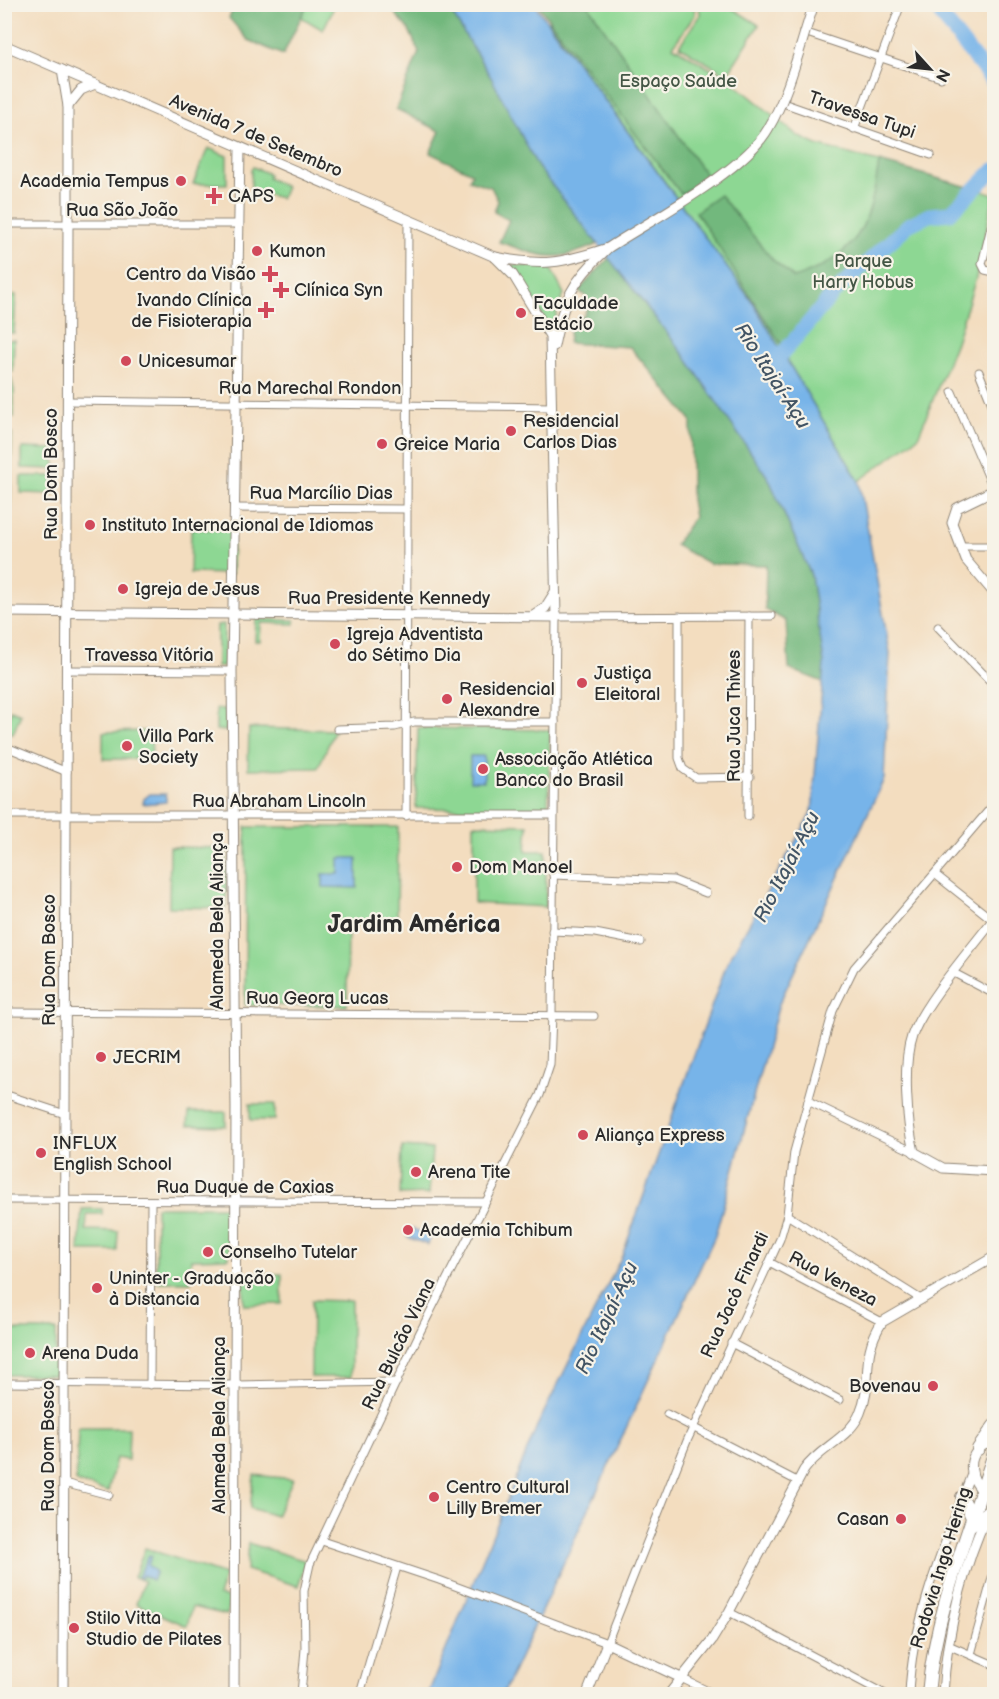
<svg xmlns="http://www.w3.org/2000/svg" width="999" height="1699" viewBox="0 0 999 1699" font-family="'Balsamiq Sans',sans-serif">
<rect width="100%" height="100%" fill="#f7f3e8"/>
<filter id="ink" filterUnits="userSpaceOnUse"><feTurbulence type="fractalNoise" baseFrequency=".0167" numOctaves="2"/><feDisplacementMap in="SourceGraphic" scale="12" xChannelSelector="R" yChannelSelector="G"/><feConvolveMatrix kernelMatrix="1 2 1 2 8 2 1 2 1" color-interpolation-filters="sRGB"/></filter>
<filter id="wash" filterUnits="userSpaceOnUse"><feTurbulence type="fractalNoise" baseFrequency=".008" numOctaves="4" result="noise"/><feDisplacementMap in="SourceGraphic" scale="24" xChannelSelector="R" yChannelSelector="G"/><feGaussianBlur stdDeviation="1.35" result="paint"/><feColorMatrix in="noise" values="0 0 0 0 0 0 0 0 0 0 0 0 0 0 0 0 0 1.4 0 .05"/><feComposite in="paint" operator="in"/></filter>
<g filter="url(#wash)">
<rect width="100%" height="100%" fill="#f3ddbf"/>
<g fill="#8dd793" stroke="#5c815f" stroke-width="1.5">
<path d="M307,5H335L323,30L301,17Z"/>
<path d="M562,5H694L695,15L673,46L734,83L798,136L817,145L994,194L976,278L956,342L918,437L859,481L753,303L548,21Z"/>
<path d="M699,5H727L759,25L727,75L679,46L700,15Z"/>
<path d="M208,148L227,156V184H193Z"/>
<path d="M253,167L269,174L268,178L286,187L281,198L251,191V169Z"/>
<path d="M510,265L550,267L564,294L557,310L553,339L549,326Z"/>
<path d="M4,295H16L14,333H5Z"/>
<path d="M5,340H14L13,372H5Z"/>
<path d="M5,377H11L14,390V417H5Z"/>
<path d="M5,433H12L10,515H5Z"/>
<path d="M22,448L55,449V469L22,468Z"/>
<path d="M21,476H54V494L21,493Z"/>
<path d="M191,529L233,530L232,574L190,573Z"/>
<path d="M256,619L295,620V624L261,623L260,641H255Z"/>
<path d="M224,624V667H217V625Z"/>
<path d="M216,709H226V731L216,730Z"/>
<path d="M11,710L21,714L13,734L5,731Z"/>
<path d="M249,728L335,730L318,768L248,769Z"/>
<path d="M418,728L550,730L548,810L416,808Z"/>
<path d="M151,731L152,759H103V732Z"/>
<path d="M474,824L528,825L526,851H546V907L474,903Z"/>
<path d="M246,827H398L397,925H348L347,1006L245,1005Z"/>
<path d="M170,847L227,848L226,908L169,907Z"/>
<rect x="250" y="1104" width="25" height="16"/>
<path d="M189,1112H226V1126L188,1125Z"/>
<path d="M402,1147L432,1149L429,1194L400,1195Z"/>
<path d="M156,1207H228L229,1258L191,1259V1282H156Z"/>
<path d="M82,1209H102V1214H87L86,1230L118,1231L117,1251H79Z"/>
<path d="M282,1274V1304L244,1305V1275Z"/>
<path d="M312,1300L351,1301V1377H311Z"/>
<rect x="5" y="1330" width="51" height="45"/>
<path d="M78,1428H129L128,1460L116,1458L108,1492L76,1482Z"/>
<path d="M254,1475L293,1479L276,1516L250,1508Z"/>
<path d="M248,1543L306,1561L298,1586L246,1570Z"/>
<path d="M145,1548L225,1575L218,1596L230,1598L227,1615L192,1607L187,1626L136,1604L144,1581L134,1577Z"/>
</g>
<g fill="#72b87d" stroke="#4e7254" stroke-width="1.5">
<path d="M235,5V4L307,5L283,55L248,40L229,18Z"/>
<path d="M388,5H447L492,79L538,167L598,244C552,264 546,257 499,242L509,220L494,212L498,201L491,187L469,180L472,173L430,153L440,131L396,109L419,52L409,30Z"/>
<path d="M538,5H588L708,178L681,194Z"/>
<path d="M879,162L968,187L947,209C921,211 900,222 884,244L783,347L696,212L720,195L772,259L794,278C859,255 870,225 879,162Z"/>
<path d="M609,258L685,356L769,479L811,575L824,663L823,682L789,669L786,621L765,609L766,565L710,564L675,545L694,517L691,500V420L630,347L568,343L571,322L583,317L588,307L585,295L578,291Z"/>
</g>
<g fill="#77b4e9" stroke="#51708a" stroke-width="1.5">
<path d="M447,5H535L753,303L859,481L890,653L884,779L779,1004L715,1236L503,1694H428L537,1426L622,1256L727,963L812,812L824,663L811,575L769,479L685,356L538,167L492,79Z"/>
<rect x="470" y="756" width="14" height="25"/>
<path d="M150,794H166V802L143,804L144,799Z"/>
<path d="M339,858H357V888L323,887V874H339Z"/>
<path d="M410,1228L431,1235L428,1245L407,1237Z"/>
<path d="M149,1555L152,1556L148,1565L156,1572L152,1580L143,1575L141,1578L138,1577Z"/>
</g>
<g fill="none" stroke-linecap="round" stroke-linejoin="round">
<g stroke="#77b4e9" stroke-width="15">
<path d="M938,4L941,15L994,83"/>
<path d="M771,367L833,294L908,225L929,215L950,213L994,170"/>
</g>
</g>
</g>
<g filter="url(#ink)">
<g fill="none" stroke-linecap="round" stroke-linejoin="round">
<defs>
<g id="street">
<path d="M804,32L941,78"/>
<path d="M785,98L783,103L931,155"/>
<path d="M854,129L901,4"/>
<path d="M4,224H239"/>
<path d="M991,227L982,264L985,270L994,272"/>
<path d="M979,372L994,409"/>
<path d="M952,392L994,490"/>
<path d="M68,401L552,407"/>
<path d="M235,508L406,509"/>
<path d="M959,546H994"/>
<path d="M679,616V758L683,769L696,778L750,777"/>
<path d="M938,627L994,685"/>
<path d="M67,670L232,671"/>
<path d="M337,729L395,727L414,722H555"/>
<path d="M4,746L67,772"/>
<path d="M4,815H553"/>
<path d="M406,816L408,220"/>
<path d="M748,816L749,616"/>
<path d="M553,875L673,880L706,893"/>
<path d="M936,875L994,921"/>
<path d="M552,931L595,933L641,942"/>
<path d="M954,973L994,994"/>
<path d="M4,1012L594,1016"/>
<path d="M4,1094L65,1114"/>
<path d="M808,1101L914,1152"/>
<path d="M4,1200L485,1202"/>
<path d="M787,1215L919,1298"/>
<path d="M771,1263L882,1322"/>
<path d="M731,1343L840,1400"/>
<path d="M4,1383L236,1385L397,1382"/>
<path d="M150,1385L151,1202"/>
<path d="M667,1414L797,1481"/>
<path d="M64,1483L109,1495"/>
<path d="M980,1521L994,1526"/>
<path d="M322,1541L439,1580L607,1643L687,1441L780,1239L787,1215L794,1152L833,1011L854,968L994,804"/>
<path d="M729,1612L885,1694"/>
<path d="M948,1645L994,1665"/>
<path d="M971,1654L994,1571"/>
<path d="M681,1678L714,1694"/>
<path d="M301,1694L305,1649L304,1591L310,1564L420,1332L540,1095L550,1065L552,1015L556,617L772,616"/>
<path d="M360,1694L397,1567"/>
<path d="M909,1694C912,1619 944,1544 971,1474"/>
</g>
<g id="secondary">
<path d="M4,45L495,257C543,267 562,263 608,248"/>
<path d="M62,70L68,106V225L63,1694"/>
<path d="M68,106L81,90L95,84"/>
<path d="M554,346C563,301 572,281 606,250"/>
<path d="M994,490L957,508L952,523L966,560L994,593"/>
<path d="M4,612L556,617L550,336L513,275L495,257"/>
<path d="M533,616L545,608L555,592"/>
<path d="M994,919C972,948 923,1004 912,1036C902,1065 907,1122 914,1152L943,1168L994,1171"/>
<path d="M994,1442C968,1446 965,1474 982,1490L994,1492"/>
<path d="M234,1694L236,1108L232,671L240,148"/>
<path d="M587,1694L607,1643L681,1678"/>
<path d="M669,1694L712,1640L729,1612L804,1470C819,1448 850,1438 860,1413C874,1380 859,1358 882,1322L994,1257"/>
<path d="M943,1694C946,1635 965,1555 994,1502"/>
</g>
<g id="highway">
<path d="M978,1449L994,1426"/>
<path d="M962,1497L973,1519"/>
<path d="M971,1526L990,1510"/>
<path d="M928,1694C935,1611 969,1532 994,1453"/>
</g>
</defs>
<use href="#street" stroke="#8f8475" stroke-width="9"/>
<use href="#secondary" stroke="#8f8475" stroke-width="11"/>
<use href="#highway" stroke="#8f8475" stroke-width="14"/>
<use href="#street" stroke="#fff" stroke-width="7"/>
<use href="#secondary" stroke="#fff" stroke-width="9"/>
<use href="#highway" stroke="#fff" stroke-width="12"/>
<defs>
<path id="secondary-bridge" d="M608,248C651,220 744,171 768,129C790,92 800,45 814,4"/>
</defs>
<use href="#secondary-bridge" stroke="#8f8475" stroke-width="11" stroke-linecap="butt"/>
<use href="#secondary-bridge" stroke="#fff" stroke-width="9"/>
</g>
</g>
<g fill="#d1495b" stroke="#f7f3e8" stroke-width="2">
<circle cx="181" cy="181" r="6"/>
<path d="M211 187h6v6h6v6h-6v6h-6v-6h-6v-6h6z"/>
<circle cx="257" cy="251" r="6"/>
<path d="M267 265h6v6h6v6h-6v6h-6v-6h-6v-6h6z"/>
<path d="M278 281h6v6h6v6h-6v6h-6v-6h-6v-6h6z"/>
<path d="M263 301h6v6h6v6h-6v6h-6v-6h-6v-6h6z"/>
<circle cx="521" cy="313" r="6"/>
<circle cx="126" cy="361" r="6"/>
<circle cx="511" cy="431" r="6"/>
<circle cx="382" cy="444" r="6"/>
<circle cx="90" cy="525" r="6"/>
<circle cx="123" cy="589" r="6"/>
<circle cx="335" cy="644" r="6"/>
<circle cx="582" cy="683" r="6"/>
<circle cx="447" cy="699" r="6"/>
<circle cx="127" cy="746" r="6"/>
<circle cx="483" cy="769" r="6"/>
<circle cx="457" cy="867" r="6"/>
<circle cx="101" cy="1057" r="6"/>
<circle cx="583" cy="1135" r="6"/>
<circle cx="41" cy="1153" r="6"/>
<circle cx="416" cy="1172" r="6"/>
<circle cx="408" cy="1230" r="6"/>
<circle cx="208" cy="1252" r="6"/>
<circle cx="97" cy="1288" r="6"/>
<circle cx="30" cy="1353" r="6"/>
<circle cx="933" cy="1386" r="6"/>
<circle cx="434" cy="1497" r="6"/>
<circle cx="901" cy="1519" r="6"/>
<circle cx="74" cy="1628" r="6"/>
</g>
<g text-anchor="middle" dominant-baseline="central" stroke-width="4.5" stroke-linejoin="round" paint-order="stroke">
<g font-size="18" fill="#445645" stroke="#f7f3e8">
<text x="678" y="81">Espaço Saúde</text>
<text x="863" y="261">Parque<tspan x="863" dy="21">Harry Hobus</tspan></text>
</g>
<g font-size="18" fill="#2b2b2b" stroke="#f7f3e8">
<text transform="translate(862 115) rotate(19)">Travessa Tupi</text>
<text transform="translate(256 136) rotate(23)">Avenida 7 de Setembro</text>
<text x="122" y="210">Rua São João</text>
<text x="310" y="388">Rua Marechal Rondon</text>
<text transform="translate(51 474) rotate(-90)">Rua Dom Bosco</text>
<text x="321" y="493">Rua Marcílio Dias</text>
<text x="389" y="598">Rua Presidente Kennedy</text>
<text x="149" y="655">Travessa Vitória</text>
<text transform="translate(734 716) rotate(-90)">Rua Juca Thives</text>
<text x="279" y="801">Rua Abraham Lincoln</text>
<text transform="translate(217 921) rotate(-90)">Alameda Bela Aliança</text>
<text transform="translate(49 960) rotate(-90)">Rua Dom Bosco</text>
<text x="317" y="998">Rua Georg Lucas</text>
<text x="245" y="1187">Rua Duque de Caxias</text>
<text transform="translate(833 1279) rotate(28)">Rua Veneza</text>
<text transform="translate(735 1295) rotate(-65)">Rua Jacó Finardi</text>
<text transform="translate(399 1344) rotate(-64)">Rua Bulcão Viana</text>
<text transform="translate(219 1425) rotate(-90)">Alameda Bela Aliança</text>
<text transform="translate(48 1446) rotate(-90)">Rua Dom Bosco</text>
<text transform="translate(941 1568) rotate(-73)">Rodovia Ingo Hering</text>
</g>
<g font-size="18" fill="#2b2b2b" stroke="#f7f3e8" text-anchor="start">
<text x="169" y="181" text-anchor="end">Academia Tempus</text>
<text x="228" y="196">CAPS</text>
<text x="269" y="251">Kumon</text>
<text x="256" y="274" text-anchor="end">Centro da Visão</text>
<text x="294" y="290">Clínica Syn</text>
<text x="252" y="300" text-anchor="end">Ivando Clínica<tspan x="252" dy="21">de Fisioterapia</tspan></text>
<text x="533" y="303">Faculdade<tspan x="533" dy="21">Estácio</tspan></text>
<text x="138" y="361">Unicesumar</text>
<text x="523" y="421">Residencial<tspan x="523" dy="21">Carlos Dias</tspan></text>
<text x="394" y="444">Greice Maria</text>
<text x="102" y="525">Instituto Internacional de Idiomas</text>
<text x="135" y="589">Igreja de Jesus</text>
<text x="347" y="634">Igreja Adventista<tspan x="347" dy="21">do Sétimo Dia</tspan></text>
<text x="594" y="673">Justiça<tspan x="594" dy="21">Eleitoral</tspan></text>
<text x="459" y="689">Residencial<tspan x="459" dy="21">Alexandre</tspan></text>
<text x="139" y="736">Villa Park<tspan x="139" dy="21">Society</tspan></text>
<text x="495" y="759">Associação Atlética<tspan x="495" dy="21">Banco do Brasil</tspan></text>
<text x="469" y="867">Dom Manoel</text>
<text x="113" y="1057">JECRIM</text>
<text x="595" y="1135">Aliança Express</text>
<text x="53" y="1143">INFLUX<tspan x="53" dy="21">English School</tspan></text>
<text x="428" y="1172">Arena Tite</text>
<text x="420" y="1230">Academia Tchibum</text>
<text x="220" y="1252">Conselho Tutelar</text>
<text x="109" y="1278">Uninter - Graduação<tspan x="109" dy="21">à Distancia</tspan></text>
<text x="42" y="1353">Arena Duda</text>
<text x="921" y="1386" text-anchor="end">Bovenau</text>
<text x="446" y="1487">Centro Cultural<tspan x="446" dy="21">Lilly Bremer</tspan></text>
<text x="889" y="1519" text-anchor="end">Casan</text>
<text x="86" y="1618">Stilo Vitta<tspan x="86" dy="21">Studio de Pilates</tspan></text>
</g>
<g font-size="20" font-style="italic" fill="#425464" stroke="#f7f3e8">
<text transform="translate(772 376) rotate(57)">Rio Itajaí-Açu</text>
<text transform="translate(787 867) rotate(-63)">Rio Itajaí-Açu</text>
<text transform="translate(607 1318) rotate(-65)">Rio Itajaí-Açu</text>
</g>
<g font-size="24" font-weight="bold" fill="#2b2b2b" stroke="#f7f3e8">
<text x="414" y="924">Jardim América</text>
</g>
</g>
<rect width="999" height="1699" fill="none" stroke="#f7f3e8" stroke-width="24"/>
<g transform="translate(930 69) rotate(117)" stroke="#f7f3e8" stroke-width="4.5" paint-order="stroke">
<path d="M0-4.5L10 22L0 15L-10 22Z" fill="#2b2b2b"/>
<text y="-9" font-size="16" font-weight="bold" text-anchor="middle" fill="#2b2b2b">N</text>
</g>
</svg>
